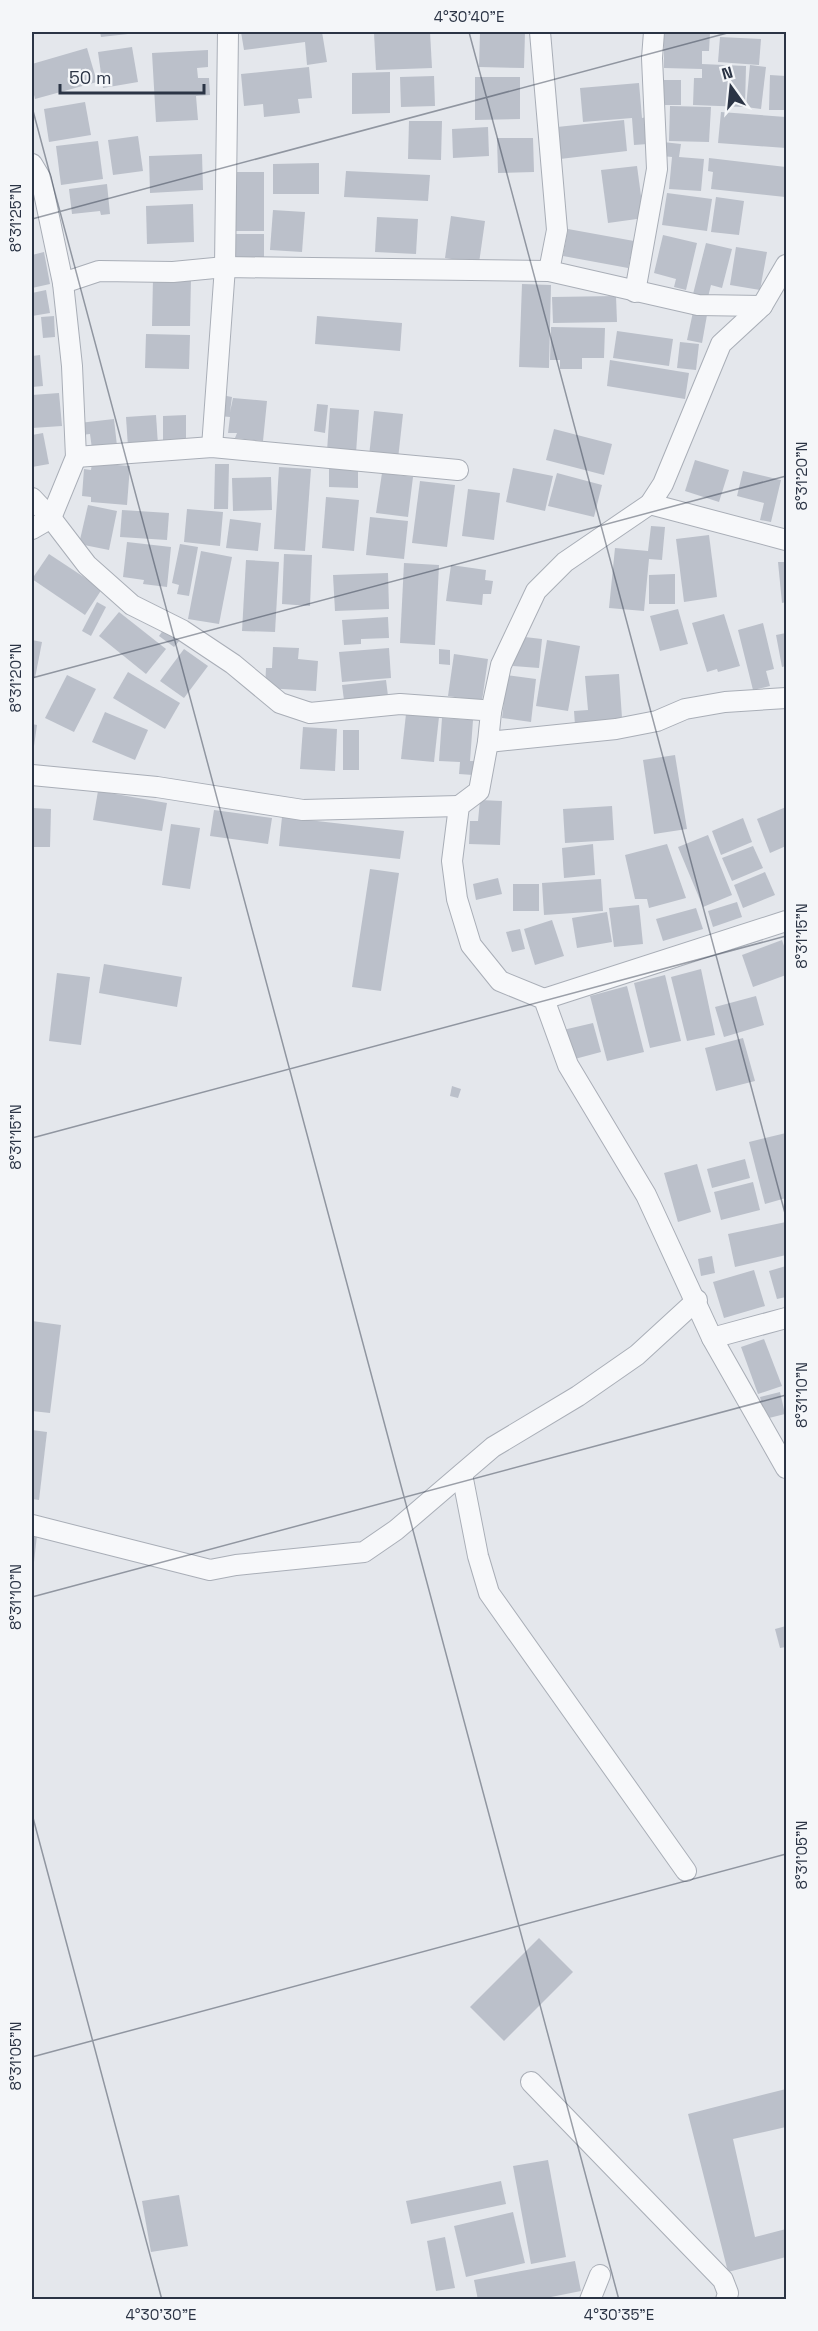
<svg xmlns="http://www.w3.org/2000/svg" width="818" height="2331" viewBox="0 0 818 2331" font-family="'Space Grotesk',sans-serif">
<rect width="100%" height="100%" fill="#e4e7ec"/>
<g fill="#bbc0ca">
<path d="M100,32H137V33L101,37Z"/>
<path d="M241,32H322L327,62L307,65L305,42L244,50Z"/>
<path d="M430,32L432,68L376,70L374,33Z"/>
<path d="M480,32H525L524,68L479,67Z"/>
<path d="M664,32L710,33L709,51H702V64L746,66L745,107L693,105L694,78H702V69L664,68Z"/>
<path d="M720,37L761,39L759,65L718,62Z"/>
<path d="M132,47L138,82L103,88L98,52Z"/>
<path d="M87,48L97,82L35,99L32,86V64Z"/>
<path d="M208,50V67L197,68L198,78H209L210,95L196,96L198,120L156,122L152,53Z"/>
<path d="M750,65L766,67L761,109L746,107Z"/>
<path d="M309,67L312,98L298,99L300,113L264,117L263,104L244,106L241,74Z"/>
<path d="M390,72V113L352,114V73Z"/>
<path d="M770,75L786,76V110H769Z"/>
<path d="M434,76L435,106L401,107L400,77Z"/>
<path d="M475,77H520V119L475,120Z"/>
<rect x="662" y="80" width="19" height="25"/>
<path d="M639,83L642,118L646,117L648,144L634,145L632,118L583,122L580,88Z"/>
<path d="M85,102L91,135L49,142L44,109Z"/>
<path d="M670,106L711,107L709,142L669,141Z"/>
<path d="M721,112L786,117V148L718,143Z"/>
<path d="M624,120L627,151L560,159L557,127Z"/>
<path d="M409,121H442L441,160L408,159Z"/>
<path d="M488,127L489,156L453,158L452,129Z"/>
<path d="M138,136L143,171L113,175L108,140Z"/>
<path d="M497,138H533L534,172L498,173Z"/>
<path d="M98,141L103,179L61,185L56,146Z"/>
<path d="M663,142L681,144L679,157L704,159L701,191L669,189L672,157L662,156Z"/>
<path d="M202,154L203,190L150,193L149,156Z"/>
<path d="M709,158L786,167L785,197L711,189L713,172L708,171Z"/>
<path d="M319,163V194H273V164Z"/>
<path d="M637,166L644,218L608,223L601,170Z"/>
<path d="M346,171L430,175L428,201L344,197Z"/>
<rect x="232" y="172" width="32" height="59"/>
<path d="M107,184L110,214L101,215L100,211L72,214L69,189Z"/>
<path d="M667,193L712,199L707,231L662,225Z"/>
<path d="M716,197L744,201L739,235L711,232Z"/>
<path d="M193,204L194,242L147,244L146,206Z"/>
<path d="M273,210L305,212L302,252L270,250Z"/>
<path d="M451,216L485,221L479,263L445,258Z"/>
<path d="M377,217L418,219L416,254L375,252Z"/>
<path d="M568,229L634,241L628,268L563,256Z"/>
<path d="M235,234H264V258L236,259Z"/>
<path d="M663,235L697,243L686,290L674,287L676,279L654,273Z"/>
<path d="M706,243L732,249L722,288L711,285L708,297L693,294Z"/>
<path d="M736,247L767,252L760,290L730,285Z"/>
<path d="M44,252L50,284L32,288V255Z"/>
<path d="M153,278H191L190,326H152Z"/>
<path d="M522,284L551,285L549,368L519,367Z"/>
<path d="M46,290L50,313L32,316V293Z"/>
<path d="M616,296L617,322L553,323L552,297Z"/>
<path d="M693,312L707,315L702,343L687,340Z"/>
<path d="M54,316L55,337L43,338L41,317Z"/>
<path d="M317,316L402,323L400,351L315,344Z"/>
<path d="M551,327L605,328L604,358H582V369H560V360H550Z"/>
<path d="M617,331L673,339L669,366L613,358Z"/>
<path d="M146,334L190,335L189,369L145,368Z"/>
<path d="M680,342L699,344L696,370L677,368Z"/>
<path d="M40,355L43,386L32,387V356Z"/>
<path d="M610,360L689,373L685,399L607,386Z"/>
<path d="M59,393L62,426L32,428V395Z"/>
<path d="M221,395L232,397L230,412L233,398L267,401L263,441L235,438L237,433H228L230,417L219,416Z"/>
<path d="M317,404L328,405L325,433L314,431Z"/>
<path d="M330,408L359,410L356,453L327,451Z"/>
<path d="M374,411L403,414L398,459L369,456Z"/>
<path d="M156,415L158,445L128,447L126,417Z"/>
<path d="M186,415V446L163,447V416Z"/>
<path d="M114,419L117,446L92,449L90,434L81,435L79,423Z"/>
<path d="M554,429L612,444L604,475L546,460Z"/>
<path d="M43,433L49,464L32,467V435Z"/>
<path d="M695,460L729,470L719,502L685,491Z"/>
<path d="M92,463L130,466L127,505L91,502V497L82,496L84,469L91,470Z"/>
<path d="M215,464H229L228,509H214Z"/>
<path d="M279,467L311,469L305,551L274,549Z"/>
<path d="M513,468L553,476L545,511L506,502Z"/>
<path d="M329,469H358V488L329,487Z"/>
<path d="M743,471L781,480L771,522L760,520L764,503L737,496Z"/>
<path d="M382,473L413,477L408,517L376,513Z"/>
<path d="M557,473L602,485L594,517L548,506Z"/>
<path d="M271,477L272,510L233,511L232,478Z"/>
<path d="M420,481L455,485L447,547L412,543Z"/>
<path d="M468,489L500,493L494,540L462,536Z"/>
<path d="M326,497L359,500L354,551L322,548Z"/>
<path d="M88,505L117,511L109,550L79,544Z"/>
<path d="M187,509L223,512L220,546L184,542Z"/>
<path d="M122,510L169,513L167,540L120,537Z"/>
<path d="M370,517L408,521L404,559L366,555Z"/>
<path d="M230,519L261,523L258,551L226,548Z"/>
<path d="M651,526L665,527L662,560L649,559L644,611L609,608L615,548L648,551Z"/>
<path d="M709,535L717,597L684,602L676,539Z"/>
<path d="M127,542L171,547L167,587L143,584L144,580L123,577Z"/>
<path d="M180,544L198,547L189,596L177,594L179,585L172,583Z"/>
<path d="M201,551L232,557L219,624L188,619Z"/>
<path d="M49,554L102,589L85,615L32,579Z"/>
<path d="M284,554L312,555L310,606L282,604Z"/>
<path d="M246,560L279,562L275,632L242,631Z"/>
<path d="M778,562H786V602L782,603Z"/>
<path d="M404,563L439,565L435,645L400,643Z"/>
<path d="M451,565L486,570L485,580L493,581L491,594H483L482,605L446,601Z"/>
<path d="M388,573L389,609L335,611L333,575Z"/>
<path d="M675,574V604H649V575Z"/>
<path d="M97,602L106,607L91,636L82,631Z"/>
<path d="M678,609L688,644L660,651L650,616Z"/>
<path d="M119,612L166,649L146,674L99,636Z"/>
<path d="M724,614L740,666L718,672L717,669L707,672L692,623Z"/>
<path d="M388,617L389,638L361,639V644L344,645L342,620Z"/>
<path d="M763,623L774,669L766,671L770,686L753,690L738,630Z"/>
<path d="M164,629L180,640L174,647L159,636Z"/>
<path d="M786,633V666L782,667L776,635Z"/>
<path d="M516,636L542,639L539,668L513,666Z"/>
<path d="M32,640L42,642L35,678L32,677Z"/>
<path d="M547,640L580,646L568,711L536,706Z"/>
<path d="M273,647L299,648L298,659L318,661L316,691L265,688L266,668H272Z"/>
<path d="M389,648L391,678L342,682L339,652Z"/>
<path d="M184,649L208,666L184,698L160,681Z"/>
<path d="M439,649L450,650V665L439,664Z"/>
<path d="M454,654L488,659L482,701L448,696Z"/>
<path d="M128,672L180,703L165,729L113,698Z"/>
<path d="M619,674L622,718L575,725L574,711L588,710L585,676Z"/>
<path d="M67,675L96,689L74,732L45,718Z"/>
<path d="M507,675L536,679L531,722L502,718Z"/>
<path d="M386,680L388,696L344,700L342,685Z"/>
<path d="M105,712L148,730L135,760L92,742Z"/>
<path d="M406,714L439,717L434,762L401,759Z"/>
<path d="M442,718L473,720L470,761H474L473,775L459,774L460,762L439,761Z"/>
<path d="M32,724L37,725L33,753H32Z"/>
<path d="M303,727L337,729L335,771L300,769Z"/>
<rect x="343" y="730" width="16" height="40"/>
<path d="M675,755L687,829L654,834L643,760Z"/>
<path d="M98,791L167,803L162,831L93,820Z"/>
<path d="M480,800L502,801L500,845L469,844L470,821H478Z"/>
<path d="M612,806L614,840L565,843L563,809Z"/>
<path d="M786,807V846L770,853L757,819Z"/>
<path d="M32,808L51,809L50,847H32Z"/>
<path d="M214,810L272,818L268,844L210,836Z"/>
<path d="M282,817L404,831L400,859L279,846Z"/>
<path d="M743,818L752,842L721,855L712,831Z"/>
<path d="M171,824L200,828L190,889L162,885Z"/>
<path d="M708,835L732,895L703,907L678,847Z"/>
<path d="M593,844L595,875L564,878L562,848Z"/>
<path d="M667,844L686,898L649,908L647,899H635L625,855Z"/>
<path d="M753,846L763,868L732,881L722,858Z"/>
<path d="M370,869L399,873L381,991L352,987Z"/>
<path d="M765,872L775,895L743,908L734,885Z"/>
<path d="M498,878L502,894L476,900L473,884Z"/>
<path d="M601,879L603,911L544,915L542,883Z"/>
<rect x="513" y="884" width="26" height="27"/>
<path d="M737,902L742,917L713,927L708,911Z"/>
<path d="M639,905L643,944L614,947L609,908Z"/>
<path d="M696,908L703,929L663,941L656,919Z"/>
<path d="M607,912L612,942L577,948L572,918Z"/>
<path d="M552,920L564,956L535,965L524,929Z"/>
<path d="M520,929L525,949L512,952L506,932Z"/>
<path d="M782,940L786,952V975L753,987L742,955Z"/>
<path d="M104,964L182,977L177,1007L99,993Z"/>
<path d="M701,969L715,1035L687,1041L671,977Z"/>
<path d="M57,973L90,977L81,1045L49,1041Z"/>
<path d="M665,975L681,1041L650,1048L634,983Z"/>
<path d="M627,986L644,1052L607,1061L590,996Z"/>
<path d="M756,996L764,1025L724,1037L715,1007Z"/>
<path d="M593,1023L601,1052L571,1060L563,1030Z"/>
<path d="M743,1038L755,1081L716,1091L705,1048Z"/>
<path d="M452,1086L461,1089L458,1098L450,1096Z"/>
<path d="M786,1133V1198L765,1204L749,1142Z"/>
<path d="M745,1159L750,1178L712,1188L707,1169Z"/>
<path d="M697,1164L711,1212L678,1222L664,1173Z"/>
<path d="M753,1182L760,1210L721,1220L714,1192Z"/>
<path d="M786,1222V1255L735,1267L728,1234Z"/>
<path d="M712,1256L715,1273L701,1276L698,1259Z"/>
<path d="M786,1266V1297L777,1299L769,1271Z"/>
<path d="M754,1270L765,1306L724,1318L713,1282Z"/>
<path d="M32,1321L61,1325L50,1413L32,1411Z"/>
<path d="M764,1339L782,1386L758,1394L741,1347Z"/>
<path d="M780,1392L785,1414L765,1419L760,1397Z"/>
<path d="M32,1430L47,1432L39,1500L32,1499Z"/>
<path d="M32,1534L37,1535L33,1571H32Z"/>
<path d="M786,1626V1647L780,1648L775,1629Z"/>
<path d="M539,1938L573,1972L504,2041L470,2007Z"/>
<path d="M786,2089V2127L733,2139L755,2237L786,2229V2257L728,2272L688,2114Z"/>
<path d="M548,2160L566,2257L531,2264L513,2166Z"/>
<path d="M501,2181L506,2204L411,2224L406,2201Z"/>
<path d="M179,2195L188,2246L151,2252L142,2201Z"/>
<path d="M513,2212L525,2263L466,2277L454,2226Z"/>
<path d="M445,2237L455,2288L436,2291L427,2241Z"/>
<path d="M575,2261L581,2291L536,2300H478L474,2280Z"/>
</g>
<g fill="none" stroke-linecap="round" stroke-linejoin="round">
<defs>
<g id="street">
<path d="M540,32L557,230L549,271"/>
<path d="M32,164L41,179L63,283L72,366L76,457L51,518L32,529"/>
<path d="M63,283L99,271L173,272L225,267L549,271L698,305L762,306"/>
<path d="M635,292L657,169L652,58L654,32"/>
<path d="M212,447L225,267L228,32"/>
<path d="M76,457L212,447L458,470"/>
<path d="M32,498L51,518L87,565L132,605L182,630L233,664L280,703L310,713L400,704L482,710L491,712L488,742L616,729L657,721L685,709L725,702L786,698"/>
<path d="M650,504L786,540"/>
<path d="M491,712L501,665L536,591L565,562L650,504L663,484L721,344L762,306L786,265"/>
<path d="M488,742L479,791L459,806L452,861L457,899L471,945L500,981L544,999L568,1065L646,1195L712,1338L786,1468"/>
<path d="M32,775L157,787L303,810L459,806"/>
<path d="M544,999L786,921"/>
<path d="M712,1338L786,1318"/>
<path d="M462,1474L478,1556L489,1593L686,1871"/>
<path d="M32,1525L210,1570L236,1565L364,1552L396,1530L493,1447L578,1396L637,1355L697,1300"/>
<path d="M531,2082L723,2280L728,2293L726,2300"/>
<path d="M590,2300L600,2275"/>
</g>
</defs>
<use href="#street" stroke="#a9aeb7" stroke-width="22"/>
<use href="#street" stroke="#f7f8fa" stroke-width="20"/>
</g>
<path fill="none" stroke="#2b3445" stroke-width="1.5" stroke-opacity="0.45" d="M469,32L786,1217M32,107L619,2300M32,219L731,32M32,678L786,476M32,1138L786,936M32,1597L786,1395M32,1814L162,2300M32,2057L786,1854"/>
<rect width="818" height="2331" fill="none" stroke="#f4f6f9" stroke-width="66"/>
<g transform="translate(731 87) rotate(345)" stroke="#f4f6f9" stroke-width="4.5" paint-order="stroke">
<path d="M0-4.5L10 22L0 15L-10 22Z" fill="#2b3445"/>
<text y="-9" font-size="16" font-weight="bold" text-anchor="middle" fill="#2b3445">N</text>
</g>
<path d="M60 84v9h144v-9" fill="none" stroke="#2b3445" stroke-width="3"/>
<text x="69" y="84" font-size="18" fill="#2b3445" stroke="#f4f6f9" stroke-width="4.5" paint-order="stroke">50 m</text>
<rect x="33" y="33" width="752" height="2265" fill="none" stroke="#2b3445" stroke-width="2"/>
<g font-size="15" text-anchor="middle" fill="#2b3445">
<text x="469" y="22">4°30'40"E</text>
<text transform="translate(16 218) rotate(-90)" y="5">8°31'25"N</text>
<text transform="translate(802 476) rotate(-90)" y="5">8°31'20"N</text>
<text transform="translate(16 678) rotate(-90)" y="5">8°31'20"N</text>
<text transform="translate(802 936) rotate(-90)" y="5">8°31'15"N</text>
<text transform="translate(16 1137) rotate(-90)" y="5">8°31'15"N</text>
<text transform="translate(802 1395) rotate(-90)" y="5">8°31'10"N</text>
<text transform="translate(16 1597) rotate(-90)" y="5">8°31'10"N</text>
<text transform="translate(802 1855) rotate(-90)" y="5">8°31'05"N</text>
<text transform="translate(16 2056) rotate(-90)" y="5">8°31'05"N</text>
<text x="161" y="2320">4°30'30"E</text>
<text x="619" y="2320">4°30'35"E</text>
</g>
</svg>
